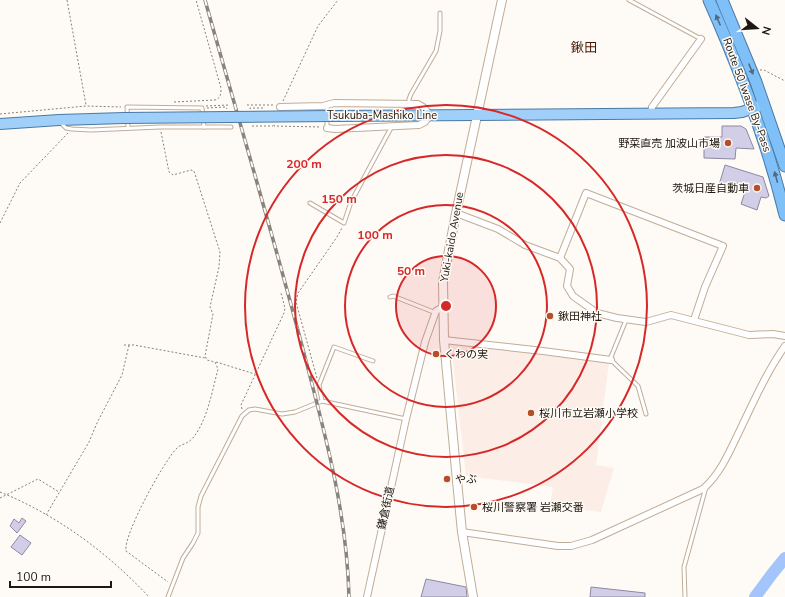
<svg xmlns="http://www.w3.org/2000/svg" width="785" height="597" viewBox="0 0 785 597" font-family="'Nunito Sans','Noto Sans JP',sans-serif">
<rect width="100%" height="100%" fill="#fefaf5"/>
<path fill="#fcede7" d="M451,343L609,362L596,465L614,468L601,512L550,506L553,487L466,476Z"/>
<g fill="none" stroke-linecap="round" stroke-linejoin="round">
<path stroke="#a4c4fc" stroke-width="12" d="M755,597L772,574L785,558"/>
</g>
<g fill="#d2cee8" stroke="#8d89a2">
<path d="M722,126H741L746,129L754,149L736,148L735,159L704,158V137H722Z"/>
<path d="M725,165L763,177L769,196L766,198L761,197L757,210L741,204L747,186L736,183L733,190L719,185Z"/>
<path d="M22,518L26,521L17,533L10,526L14,519L19,523Z"/>
<path d="M20,535L31,543L22,555L11,547Z"/>
<path d="M426,579L466,587L467,597H421Z"/>
<path d="M591,587L645,593V597H590Z"/>
</g>
<g fill="none" stroke-linecap="round" stroke-linejoin="round">
<defs>
<g id="service">
<path d="M629,0L701,39"/>
<path d="M409,104V99L411,94L436,51L440,31V13"/>
<path d="M327,106V128"/>
<path d="M61,123L66,128L72,129L91,130L160,127H231"/>
<path d="M128,128L127,107L202,108L204,127"/>
<path d="M310,203L344,223L351,202L392,126"/>
<path d="M390,297L393,296L436,313"/>
<path d="M626,320L611,357V360L638,386L646,414"/>
<path d="M322,401L319,385L334,347L373,361"/>
<path d="M168,597L183,558L193,543L198,533V507L201,496L242,416L249,410L255,409L282,414L295,412L322,401L406,419"/>
<path d="M685,597L684,567L706,487"/>
</g>
<g id="minor">
<path d="M280,107L323,106L334,103L418,104L423,107L430,115L425,122L419,125L335,129L327,128"/>
<path d="M651,113L652,107L701,39"/>
<path d="M456,213L498,229L525,245L560,258L570,269L567,286L573,296L597,313L617,318L646,322L671,315L749,335L773,334L785,336"/>
<path d="M560,258L586,193L723,246L705,287L694,320"/>
<path d="M444,340L543,351L611,360"/>
<path d="M462,532L558,546H571L592,540L703,489C720,474 729,453 739,432C753,403 766,373 785,346"/>
<path d="M367,597L406,419L425,342L436,311L443,307"/>
</g>
<path id="tertiary" d="M473,597L462,532L457,481L444,340L443,282L456,213L502,0"/>
<g id="primary">
<path d="M332,116L734,113L742,112L764,104"/>
<path d="M0,124L59,120L124,118"/>
</g>
<g id="trunk">
<path d="M709,0C740,70 767,141 785,215"/>
<path d="M722,0L756,82L785,166"/>
</g>
</defs>
<use href="#service" stroke="#c0ad98" stroke-width="5"/>
<use href="#minor" stroke="#c0ad98" stroke-width="8"/>
<use href="#tertiary" stroke="#c0ad98" stroke-width="10"/>
<use href="#primary" stroke="#497aa6" stroke-width="12"/>
<use href="#trunk" stroke="#497aa6" stroke-width="13"/>
<g stroke="#87817a" stroke-width="1" stroke-dasharray="2 2" stroke-linecap="butt">
<path d="M67,0L86,105"/>
<path d="M760,70H764L785,81"/>
<path d="M283,101L318,26L338,0"/>
<path d="M174,102L215,100C221,98 221,94 221,88L196,0"/>
<path d="M247,105H274"/>
<path d="M206,106L228,105"/>
<path d="M207,108L226,107L227,109"/>
<path d="M250,109V108H263"/>
<path d="M0,114L86,106L121,107"/>
<path d="M274,125V126L321,127"/>
<path d="M252,126H273"/>
<path d="M161,132L169,172L173,175L191,170L194,171L220,252L219,267L210,307L213,314L205,356L207,360L215,362L218,369C213,388 209,410 200,427C197,433 193,439 188,442C185,444 180,445 177,448C164,461 123,535 126,551L168,582"/>
<path d="M0,223L20,183L68,133"/>
<path d="M124,345H134L205,358"/>
<path d="M216,362L255,374"/>
<path d="M317,378L296,302L298,293L337,237L342,228"/>
<path d="M242,409L241,405L284,313L285,308L281,293"/>
<path d="M0,492C57,515 108,553 149,597"/>
<path d="M0,498L38,479L59,492"/>
<path d="M46,515L89,442L97,423L122,375L129,345"/>
</g>
<use href="#service" stroke="#fff" stroke-width="3"/>
<use href="#minor" stroke="#fff" stroke-width="6"/>
<use href="#tertiary" stroke="#fff" stroke-width="8"/>
<use href="#primary" stroke="#a0d0fa" stroke-width="10"/>
<use href="#trunk" stroke="#80c0f8" stroke-width="11"/>
<defs>
<path id="rail" d="M205,0C237,114 271,228 301,342C323,426 347,510 349,597"/>
</defs>
<use href="#rail" stroke="#88837c" stroke-width="3.5"/>
<use href="#rail" stroke="#fefaf5" stroke-width="2" stroke-dasharray="6" stroke-linecap="butt"/>
<defs>
<path id="primary-bridge" d="M124,118L332,116"/>
</defs>
<use href="#primary-bridge" stroke="#497aa6" stroke-width="12" stroke-linecap="butt"/>
<use href="#primary-bridge" stroke="#a0d0fa" stroke-width="10"/>
</g>
<defs><path id="oneway-solid" d="M-6-.8H1V-3.2L6.5 0L1 3.2V.8H-6Z"/></defs>
<g fill="#4f6c84">
<use href="#oneway-solid" transform="translate(718 20) rotate(-114)"/>
<use href="#oneway-solid" transform="translate(751 69) rotate(68)"/>
<use href="#oneway-solid" transform="translate(776 177) rotate(-105)"/>
</g>
<circle cx="446" cy="306" r="50" fill="#d62828" fill-opacity=".12"/>
<g fill="none" stroke="#d62828" stroke-width="2">
<circle cx="446" cy="306" r="50"/>
<circle cx="446" cy="306" r="101"/>
<circle cx="446" cy="306" r="151"/>
<circle cx="446" cy="306" r="201"/>
</g>
<g fill="#b64e29" stroke="#fefaf5" stroke-width="1.5">
<circle cx="728" cy="143" r="4"/>
<circle cx="757" cy="188" r="4"/>
<circle cx="550" cy="316" r="4"/>
<circle cx="436" cy="354" r="4"/>
<circle cx="531" cy="413" r="4"/>
<circle cx="447" cy="479" r="4"/>
<circle cx="474" cy="507" r="4"/>
</g>
<g text-anchor="middle" dominant-baseline="central" stroke-width="3" stroke-linejoin="round" paint-order="stroke">
<g font-size="11" fill="#1e170f" stroke="#fefaf5">
<text transform="translate(747 95) rotate(70)">Route 50 Iwase By-Pass</text>
<text x="382" y="115">Tsukuba-Mashiko Line</text>
<text transform="translate(452 237) rotate(-80)">Yuki-kaido Avenue</text>
<text transform="translate(386 508) rotate(-78)">鎌倉街道</text>
</g>
<g font-size="11" fill="#1e170f" stroke="#fefaf5" text-anchor="start">
<text x="720" y="143" text-anchor="end">野菜直売 加波山市場</text>
<text x="749" y="188" text-anchor="end">茨城日産自動車</text>
<text x="558" y="316">鍬田神社</text>
<text x="444" y="354">くわの実</text>
<text x="539" y="413">桜川市立岩瀬小学校</text>
<text x="455" y="479">やぶ</text>
<text x="482" y="507">桜川警察署 岩瀬交番</text>
</g>
<g font-size="13" fill="#481705" stroke="#fefaf5">
<text x="584" y="48">鍬田</text>
</g>
</g>
<circle cx="446" cy="306" r="6" fill="#d62828" stroke="#fefaf5" stroke-width="2"/>
<g font-size="12" text-anchor="middle" font-weight="bold" fill="#d62828" stroke="#fefaf5" stroke-width="3" stroke-linejoin="round" paint-order="stroke">
<text x="304" y="168">200 m</text>
<text x="339" y="203">150 m</text>
<text x="375" y="239">100 m</text>
<text x="411" y="275">50 m</text>
</g>
<g transform="translate(757 28) rotate(107)" stroke="#fefaf5" stroke-width="3" paint-order="stroke">
<path d="M0-3L7 15L0 10L-7 15Z" fill="#1e170f"/>
<text y="-6" font-size="11" font-weight="bold" text-anchor="middle" fill="#1e170f">N</text>
</g>
<path d="M10 581v6h101v-6" fill="none" stroke="#1e170f" stroke-width="2"/>
<text x="16" y="581" font-size="12" fill="#1e170f" stroke="#fefaf5" stroke-width="3" paint-order="stroke">100 m</text>
</svg>
